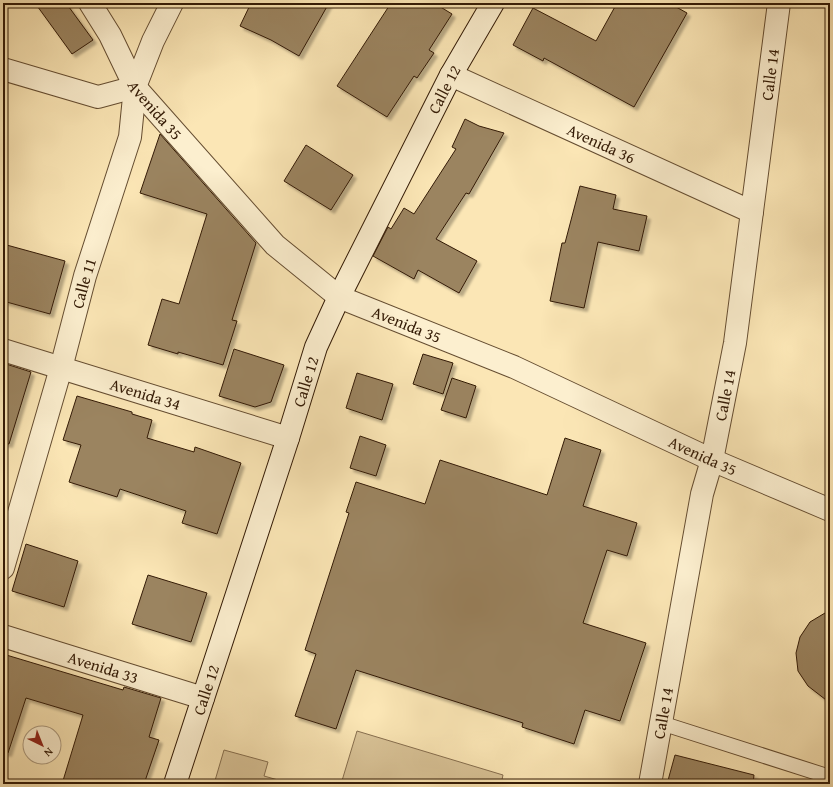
<svg xmlns="http://www.w3.org/2000/svg" width="833" height="787" viewBox="0 0 833 787" font-family="'Gentium Book Plus',serif">
<defs>
<filter id="shadow"><feDropShadow dx="3.5" dy="3.5" stdDeviation="1" flood-color="#0004"/></filter>
</defs>
<rect width="100%" height="100%" fill="#fbe6b5"/>
<filter id="stains"><feTurbulence type="fractalNoise" baseFrequency=".005" numOctaves="4"/><feColorMatrix values="0 0 0 0 .2 0 0 0 0 .09 0 0 0 0 .02 0 0 0 .5 -.17"/></filter>
<radialGradient id="worn" r=".72"><stop offset=".6" stop-color="#630" stop-opacity="0"/><stop offset="1" stop-color="#630" stop-opacity=".3"/></radialGradient>
<g fill="#d9c397" stroke="#866e4e">
<path d="M357,731L503,775L501,784H341Z"/>
<path d="M224,750L268,762L264,776L292,784H214Z"/>
</g>
<g fill="#9b8461" stroke="#331a05" filter="url(#shadow)">
<path d="M35,3H66L93,40L72,54Z"/>
<path d="M251,3H329L299,56L271,40L240,26Z"/>
<path d="M391,3H434L452,14L429,50L434,53L417,78L414,76L387,117L337,86Z"/>
<path d="M617,3H669L687,13L634,107L544,58L543,61L513,45L533,8L596,41Z"/>
<path d="M465,119L479,126L504,133L469,194L466,193L436,239L477,261L459,293L418,270L414,279L373,256L388,227L391,229L404,208L414,214L456,149L452,147Z"/>
<path d="M160,134L256,243L232,320L237,321L223,365L178,352V354L148,345L162,299L179,304L207,214L140,193Z"/>
<path d="M306,145L353,175L331,210L284,181Z"/>
<path d="M580,186L616,195L613,209L647,216L639,251L598,242L584,308L550,301L562,243H565Z"/>
<path d="M3,244L65,261L50,314L3,301Z"/>
<path d="M234,349L284,365L271,402L255,407L219,396Z"/>
<path d="M423,354L453,363L443,394L413,384Z"/>
<path d="M3,363L31,372L9,444L3,443Z"/>
<path d="M357,373L393,384L382,420L346,408Z"/>
<path d="M452,378L476,386L466,418L441,410Z"/>
<path d="M77,396L132,412V414L152,420L147,438L194,452L195,447L241,463L217,534L182,523L186,511L120,489L117,497L69,482L81,445L63,440Z"/>
<path d="M360,436L386,445L376,476L350,468Z"/>
<path d="M565,438L601,450L583,506L637,523L627,556L607,550L583,623L646,643L620,721L585,710L574,744L522,727L523,723L356,670L336,729L295,716L316,654L305,650L349,513L346,512L356,482L425,504L440,460L547,495Z"/>
<path d="M26,544L78,561L64,607L12,591Z"/>
<path d="M148,575L207,593L191,642L132,624Z"/>
<path d="M830,610V703L808,686L798,671L796,653L800,637L810,622Z"/>
<path d="M3,654L123,690L124,687L161,698L149,737L159,740L144,784H62L83,715L26,698L8,753L3,752Z"/>
<path d="M675,755L754,775L753,784H667Z"/>
</g>
<g fill="none" stroke-linecap="round" stroke-linejoin="round">
<defs>
<path id="service" d="M661,723L830,777"/>
<g id="minor">
<path id="s1" d="M90,3L110,35L135,87L275,245L339,297"/>
<path d="M3,69L98,97L135,87"/>
<path id="s2" d="M451,75L752,212"/>
<path id="s3" d="M3,350L288,438"/>
<path id="s4" d="M712,460L735,343L779,3"/>
<path id="s5" d="M3,568L61,368L85,276L130,137L135,87L153,41L172,3"/>
<path id="s6" d="M3,636L203,698"/>
</g>
<g id="tertiary">
<path id="s7" d="M339,297L514,367L712,460L830,510"/>
<path id="s8" d="M650,784L702,494L712,460"/>
</g>
<g id="secondary">
<path id="s9" d="M175,784L288,438L316,347L339,297L451,75L493,3"/>
</g>
</defs>
<use href="#service" stroke="#654d31" stroke-width="16"/>
<use href="#minor" stroke="#654d31" stroke-width="24"/>
<use href="#tertiary" stroke="#654d31" stroke-width="24"/>
<use href="#secondary" stroke="#331a05" stroke-width="24"/>
<use href="#service" stroke="#fcefcf" stroke-width="14"/>
<use href="#minor" stroke="#fcefcf" stroke-width="22"/>
<use href="#tertiary" stroke="#fcefcf" stroke-width="22"/>
<use href="#secondary" stroke="#fcefcf" stroke-width="22"/>
</g>
<g text-anchor="middle" dominant-baseline="central" stroke-width="3" stroke-linejoin="round" paint-order="stroke">
<g font-size="16" fill="#331a05" stroke="#fcefcf">
<text stroke="none"><textPath href="#s4" startOffset="390">Calle 14</textPath></text>
<text stroke="none"><textPath href="#s9" startOffset="747">Calle 12</textPath></text>
<text stroke="none"><textPath href="#s1" startOffset="126">Avenida 35</textPath></text>
<text stroke="none"><textPath href="#s2" startOffset="165">Avenida 36</textPath></text>
<text stroke="none"><textPath href="#s5" startOffset="296">Calle 11</textPath></text>
<text stroke="none"><textPath href="#s7" startOffset="73">Avenida 35</textPath></text>
<text stroke="none"><textPath href="#s9" startOffset="423">Calle 12</textPath></text>
<text stroke="none"><textPath href="#s3" startOffset="149">Avenida 34</textPath></text>
<text stroke="none"><textPath href="#s4" startOffset="66">Calle 14</textPath></text>
<text stroke="none"><textPath href="#s7" startOffset="397">Avenida 35</textPath></text>
<text stroke="none"><textPath href="#s6" startOffset="105">Avenida 33</textPath></text>
<text stroke="none"><textPath href="#s9" startOffset="99">Calle 12</textPath></text>
<text stroke="none"><textPath href="#s8" startOffset="72">Calle 14</textPath></text>
</g>
</g>
<rect width="833" height="787" fill="none" stroke="#fbe6b5" stroke-width="16"/>
<rect x="4" y="4" width="825" height="779" fill="none" stroke="#331a05" stroke-width="2"/>
<rect x="8" y="8" width="817" height="771" fill="none" stroke="#331a05"/>
<g transform="translate(42 745) rotate(137)"><circle r="19" fill="#fcefcf" stroke="#ac9a7e"/>
<path d="M0-3L7 15L0 10L-7 15Z" fill="#8f2418"/>
<text y="-6" font-size="11" font-weight="bold" text-anchor="middle" fill="#331a05">N</text>
</g>
<rect width="100%" height="100%" filter="url(#stains)"/>
<rect width="100%" height="100%" fill="url(#worn)"/>
</svg>
